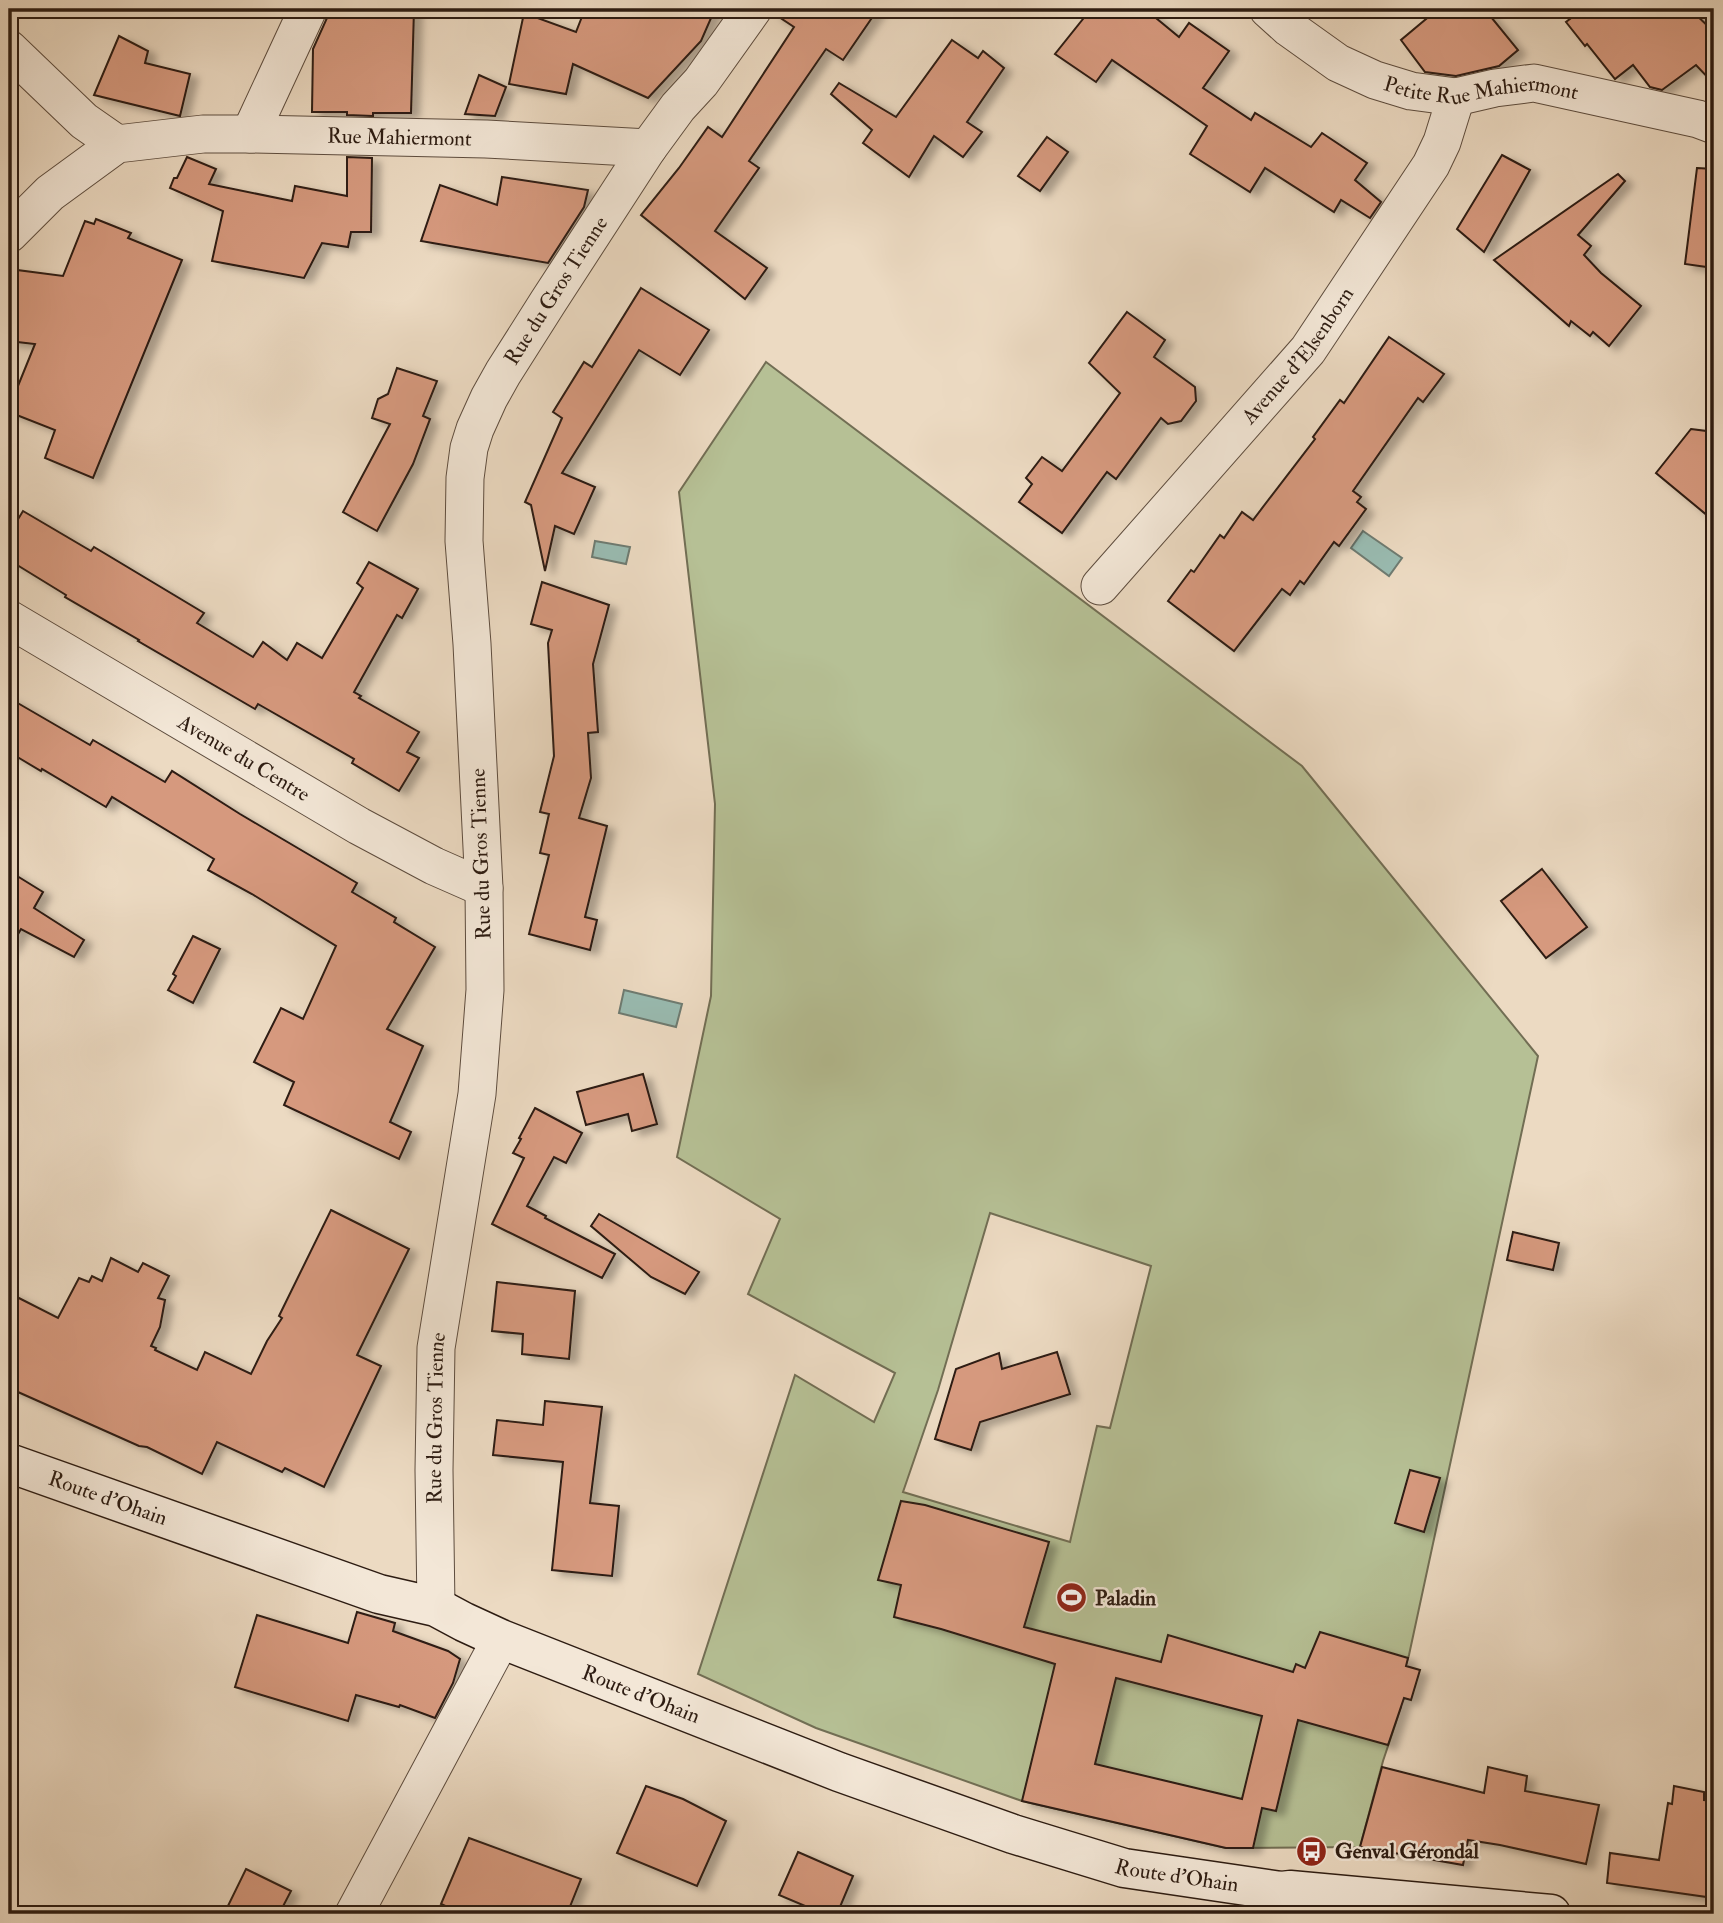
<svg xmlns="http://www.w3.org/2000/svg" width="1723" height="1923" viewBox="0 0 1723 1923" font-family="'IM FELL Double Pica',serif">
<defs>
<filter id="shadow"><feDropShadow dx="8" dy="4.5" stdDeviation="3.5" flood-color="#0004"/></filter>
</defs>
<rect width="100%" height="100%" fill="#ecdac2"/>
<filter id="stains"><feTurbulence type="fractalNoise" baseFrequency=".00286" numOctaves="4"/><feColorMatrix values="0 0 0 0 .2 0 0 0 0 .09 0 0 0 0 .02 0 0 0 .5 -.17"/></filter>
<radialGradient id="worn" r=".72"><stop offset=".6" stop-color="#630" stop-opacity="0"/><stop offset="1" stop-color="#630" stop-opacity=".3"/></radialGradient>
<path fill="#b6c095" stroke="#726e54" stroke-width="2" fill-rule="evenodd" d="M766,362L1302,766L1538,1056L1409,1655L1394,1703L1401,1707L1383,1761L1360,1847L1226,1848L1022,1801L816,1728L698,1674L795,1375L874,1422L895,1373L748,1294L780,1219L677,1157L711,996L715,804L679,492ZM990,1213L1151,1266L1110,1428L1097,1426L1070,1542L903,1492L938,1390Z"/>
<g fill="#99bbb1" stroke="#6e7b71" stroke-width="2">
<path d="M1363,531L1402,558L1389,576L1351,548Z"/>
<path d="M595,541L630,547L626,564L592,557Z"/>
<path d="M624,990L682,1004L676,1027L619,1013Z"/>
</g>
<g fill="#d6997e" stroke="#2d1c12" stroke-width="2" fill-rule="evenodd" filter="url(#shadow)">
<path d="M329,9H414L411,113H373V116L347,115V112H312L313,49L327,18Z"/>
<path d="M585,9H715L701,41L648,98L573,64L566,94L509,84L524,13L576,32Z"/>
<path d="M774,9H878L843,60L826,49L749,161L759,168L715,231L767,268L745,299L641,215L679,168L708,127L722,137L794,27L773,13Z"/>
<path d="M1091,9H1145L1179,37L1189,23L1229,51L1203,88L1251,120L1255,113L1311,147L1322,133L1367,163L1355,180L1381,202L1370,218L1341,200L1334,212L1265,168L1250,192L1190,154L1207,126L1112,60L1096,82L1055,54Z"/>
<path d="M1438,9H1480L1485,14L1487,12L1518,50L1499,66L1456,76L1425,72L1401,40Z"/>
<path d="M1583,9H1690L1714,32V84L1696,65L1662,90L1650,87L1633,65L1615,79L1587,44L1585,46L1566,22Z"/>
<path d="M119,36L148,51L145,63L190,74L180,116L94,95Z"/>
<path d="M952,40L978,58L983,51L1004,68L967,122L982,132L963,157L934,136L909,177L863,143L872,130L831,94L839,83L896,117Z"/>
<path d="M479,75L506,87L495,116L465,114Z"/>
<path d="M1047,137L1068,152L1040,191L1018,176Z"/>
<path d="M1502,155L1530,170L1484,252L1457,229Z"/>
<path d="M187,157L216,169L209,184L292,201L295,186L347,196V157L372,158L371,232H351L348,247L322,243L304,278L212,261L223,211L170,188L174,178H177Z"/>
<path d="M1697,168L1714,169V268L1685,264Z"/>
<path d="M1618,174L1625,181L1578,235L1591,246L1584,255L1601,273L1641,306L1609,346L1593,332L1590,336L1571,321L1569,326L1494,260Z"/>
<path d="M502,177L588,190L584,207L548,263L421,241L440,185L497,205Z"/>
<path d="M96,219L131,233L128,238L182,260L93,478L45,458L55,430L9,412V408L35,344L9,341V269L63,276L85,221L94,224Z"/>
<path d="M641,288L709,330L680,375L639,350L562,473L595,487L574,534L555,526L545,571L531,505L525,502L562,418L553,412L584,362L592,367Z"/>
<path d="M1127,312L1165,340L1154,357L1195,387L1196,401L1181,421L1168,424L1161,418L1116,479L1107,472L1062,533L1019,502L1032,484L1026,478L1042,457L1062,471L1120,393L1089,363Z"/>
<path d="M1389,337L1444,374L1423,402L1418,398L1353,491L1361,497L1357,502L1366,509L1339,546L1334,542L1304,584L1300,581L1290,595L1282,589L1234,651L1168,601L1191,570L1194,572L1220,535L1224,538L1242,512L1253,520L1315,439L1313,437L1340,400L1344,403Z"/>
<path d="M397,368L437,381L423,416L430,419L413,464L377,531L343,512L390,424L372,418L378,399L388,394Z"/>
<path d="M1691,429L1714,432V521L1656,473Z"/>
<path d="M23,511L91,551L94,547L204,613L197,623L253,657L263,642L287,660L297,643L322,658L363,588L357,583L369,562L418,589L402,618L397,615L354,692L361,696L359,698L419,732L407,752L419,758L399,791L352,763L354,759L258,704L255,709L138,641L139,640L65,597L66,595L9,560V534Z"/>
<path d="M542,582L609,605L593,664L598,732L588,733L591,778L579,818L607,826L585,917L597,920L590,950L529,934L549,855L540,853L549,814L540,812L554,756L548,643L552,630L531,624Z"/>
<path d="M9,698L90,745L93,740L165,782L172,771L240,814L357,883L352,892L396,918L394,922L435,947L387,1029L423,1046L390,1122L411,1132L399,1159L284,1105L294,1082L254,1062L281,1008L303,1019L336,946L252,894L208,870L214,859L112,797L106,807L42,769L41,771L9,752Z"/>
<path d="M1542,869L1587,927L1546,958L1501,901Z"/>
<path d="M9,871L43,892L34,908L84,940L74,957L21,929L9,950Z"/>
<path d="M193,936L220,949L193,1003L168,990L176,976L173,974Z"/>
<path d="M643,1074L657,1124L632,1131L628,1114L586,1125L577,1092Z"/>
<path d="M535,1108L582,1133L566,1163L554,1157L527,1206L546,1216L545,1218L615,1254L602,1278L492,1224L524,1158L513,1153L521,1139L519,1138Z"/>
<path d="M331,1210L409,1249L357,1355L381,1366L324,1487L285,1468L282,1472L217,1442L202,1474L147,1447L139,1446L9,1388V1293L58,1318L79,1278L89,1282L92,1276L102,1281L111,1258L138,1272L143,1263L169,1276L158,1298L165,1300L160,1327L151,1346L156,1348L155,1350L197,1370L205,1352L251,1374L267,1341L282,1318L279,1316Z"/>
<path d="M599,1214L699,1272L685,1294L651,1277L591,1226Z"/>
<path d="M1513,1232L1559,1243L1553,1270L1507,1260Z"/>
<path d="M497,1282L575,1291L569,1359L522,1354L523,1334L492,1331Z"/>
<path d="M1057,1352L1070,1394L980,1422L971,1450L935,1439L956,1369L999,1353L1002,1369Z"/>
<path d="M545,1401L602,1407L590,1503L619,1506L612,1576L552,1570L563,1462L493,1455L497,1420L543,1425Z"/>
<path d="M1410,1470L1440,1478L1424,1532L1395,1523Z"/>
<path d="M901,1501L925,1505L1049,1542L1024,1627L1161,1662L1168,1635L1293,1672L1296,1664L1305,1668L1320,1632L1408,1658L1406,1666L1420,1670L1411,1700L1404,1698L1388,1745L1298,1720L1276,1811L1262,1808L1253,1848H1226L1022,1801L1055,1664L941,1629L894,1617L901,1585L878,1580ZM1116,1678L1262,1716L1242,1799L1095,1764Z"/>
<path d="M357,1612L395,1623L393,1631L448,1651L460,1659L453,1683L435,1718L400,1705L399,1707L356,1695L348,1721L235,1687L257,1615L348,1643Z"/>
<path d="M1382,1767L1484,1793L1488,1767L1527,1776L1525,1791L1599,1805L1586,1864L1500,1845L1468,1840L1463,1865L1360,1847Z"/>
<path d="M646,1786L683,1799L726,1821L697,1886L617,1853Z"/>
<path d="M1674,1786L1704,1792V1800L1714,1801V1898L1607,1883L1610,1853L1659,1860L1668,1803L1672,1804Z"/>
<path d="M469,1838L581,1879L567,1914H463L441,1904Z"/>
<path d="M798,1852L853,1876L837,1914H824L779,1895Z"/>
<path d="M246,1869L291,1891L279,1914H224Z"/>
</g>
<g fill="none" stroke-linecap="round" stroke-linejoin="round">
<defs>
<g id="street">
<path id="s1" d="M1268,9L1289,28L1338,63L1375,80L1411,91L1456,97L1495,88L1534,83L1698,119L1714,125"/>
<path d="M9,49L84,121L117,144"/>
<path d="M250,134L308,9"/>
<path id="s2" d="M9,234L50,193L117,144L203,134H250L486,139L648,148"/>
<path id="s3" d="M1100,586L1308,350L1431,165L1442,142L1456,97"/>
<path id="s4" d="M9,619L359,826L434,866L484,888"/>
<path id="s5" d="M436,1607L434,1470L436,1348L477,1094L485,990L484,888L472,644L464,541L465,478L469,448L475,429L489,398L503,373L548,302L648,148L678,107L701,82L753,9"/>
<path d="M354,1914L501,1639"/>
</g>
<g id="secondary">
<path id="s6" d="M9,1463L379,1594L436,1607L464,1622L501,1639L839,1772L1013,1834L1124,1868L1281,1891L1290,1890L1551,1914"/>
</g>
</defs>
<use href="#street" stroke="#5d4c3e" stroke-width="39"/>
<use href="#secondary" stroke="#2d1c12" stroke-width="41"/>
<use href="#street" stroke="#f3e7d7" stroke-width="37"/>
<use href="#secondary" stroke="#f3e7d7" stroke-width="38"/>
</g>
<defs>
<symbol id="stadium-disc" viewBox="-11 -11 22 22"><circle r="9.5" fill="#8f2418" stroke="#f3e7d7"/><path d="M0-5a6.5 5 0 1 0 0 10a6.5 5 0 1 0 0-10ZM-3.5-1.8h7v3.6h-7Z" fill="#fff"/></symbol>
<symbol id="bus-disc" viewBox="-11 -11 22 22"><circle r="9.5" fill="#8f2418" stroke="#f3e7d7"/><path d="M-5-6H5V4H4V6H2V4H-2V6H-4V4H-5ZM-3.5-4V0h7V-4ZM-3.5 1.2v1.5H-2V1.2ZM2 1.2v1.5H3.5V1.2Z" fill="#fff"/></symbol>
</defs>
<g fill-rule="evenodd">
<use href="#stadium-disc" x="1054" y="1580" width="35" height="35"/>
<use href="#bus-disc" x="1294" y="1834" width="35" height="35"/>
</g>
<g text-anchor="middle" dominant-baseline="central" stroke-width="5" stroke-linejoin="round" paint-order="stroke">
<g font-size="21" fill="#2d1c12" stroke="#f3e7d7">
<text stroke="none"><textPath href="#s1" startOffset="238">Petite Rue Mahiermont</textPath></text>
<text stroke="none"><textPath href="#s2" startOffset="424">Rue Mahiermont</textPath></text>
<text stroke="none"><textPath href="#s5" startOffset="1344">Rue du Gros Tienne</textPath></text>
<text stroke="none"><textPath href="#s3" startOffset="304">Avenue d'Elsenborn</textPath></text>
<text stroke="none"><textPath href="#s4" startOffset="273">Avenue du Centre</textPath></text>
<text transform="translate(481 854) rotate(-92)">Rue du Gros Tienne</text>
<text stroke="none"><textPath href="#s5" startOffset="189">Rue du Gros Tienne</textPath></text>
<text stroke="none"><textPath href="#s6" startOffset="105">Route d'Ohain</textPath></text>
<text stroke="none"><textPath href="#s6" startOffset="674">Route d'Ohain</textPath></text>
<text stroke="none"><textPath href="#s6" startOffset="1241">Route d'Ohain</textPath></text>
</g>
<g font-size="21" font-weight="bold" fill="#2d1c12" stroke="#f3e7d7" text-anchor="start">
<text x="1095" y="1598">Paladin</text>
<text x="1335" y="1851">Genval Gérondal</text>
</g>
</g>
<rect width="1723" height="1923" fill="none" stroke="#ecdac2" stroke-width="35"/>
<rect x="10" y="10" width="1702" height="1902" fill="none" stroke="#2d1c12" stroke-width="3.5"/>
<rect x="18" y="18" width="1688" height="1888" fill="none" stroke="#2d1c12" stroke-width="2"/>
<rect width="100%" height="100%" filter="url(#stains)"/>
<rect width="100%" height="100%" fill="url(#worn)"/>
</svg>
